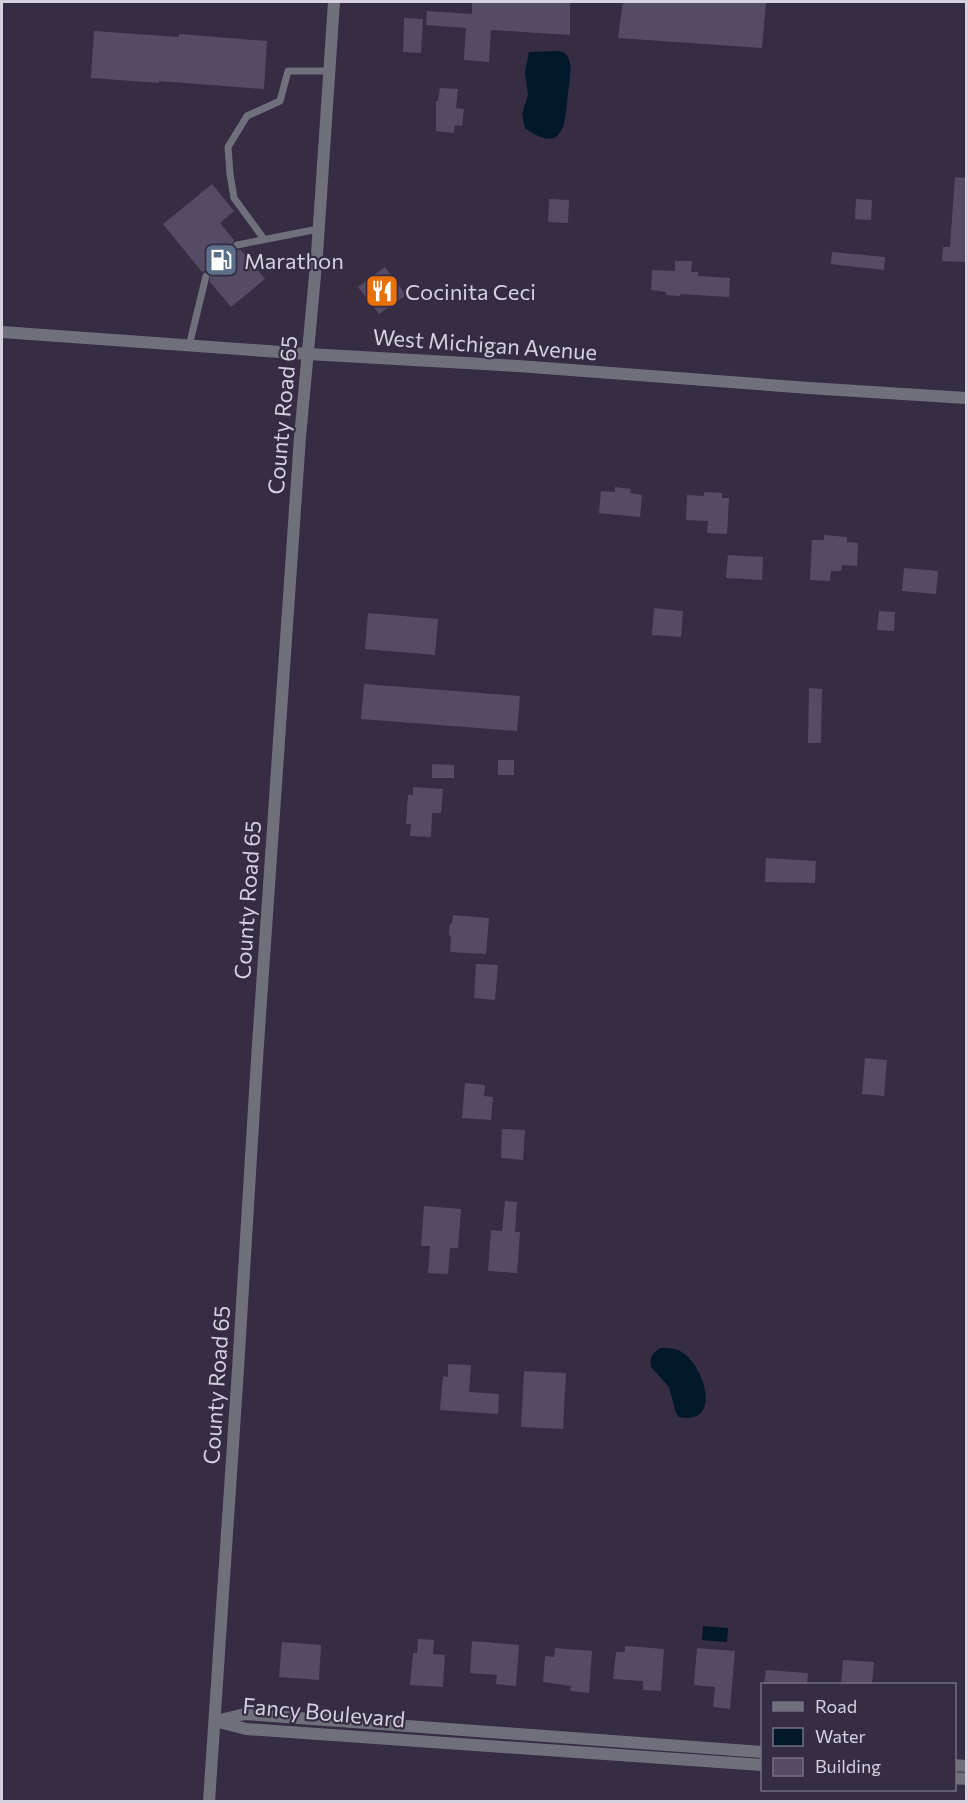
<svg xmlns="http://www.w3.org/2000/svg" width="968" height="1803" viewBox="0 0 968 1803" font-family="Commissioner,sans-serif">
<rect width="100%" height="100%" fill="#362c44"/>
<g fill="#01182a">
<path d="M556,51C560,51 565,52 568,57C573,66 569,84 568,94C565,124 564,156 525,128L522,114L528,95L525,72L529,52Z"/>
<path d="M661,1348C667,1348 674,1348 680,1351C704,1363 724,1426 679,1417L676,1413L669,1387L651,1367C649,1358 653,1352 661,1348Z"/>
<path d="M703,1626L728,1628L727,1642L702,1640Z"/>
</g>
<g fill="#564b65">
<path d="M472,2H570V35L491,30L489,62L464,60L466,28L426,25L427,11L472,14Z"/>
<path d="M623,2H766L762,48L618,38Z"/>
<path d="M404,18L423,19L421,53L403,52Z"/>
<path d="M94,31L179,37V34L267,41L264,89L159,81V83L91,78Z"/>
<path d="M440,88L458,89L456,108L464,109L462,126L455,125L454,133L436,131V101H438Z"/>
<path d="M955,177L966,178V262L942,261L943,247H950Z"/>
<path d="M212,184L234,211L220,223L234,240L232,244V248L236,250H241L265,279L231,307L210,282V272L207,270L202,272L163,224Z"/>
<path d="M549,199L569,200L568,223L548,222Z"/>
<path d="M856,199L872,200L871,220L855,219Z"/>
<path d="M832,252L885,257L884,270L831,264Z"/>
<path d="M675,261H692L691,272H698V276L730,278L729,297L680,294V296L666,295V292L651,290L652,270L675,271Z"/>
<path d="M385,267L406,295L379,314L358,287Z"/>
<path d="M615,487L631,489L630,493L642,495L640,517L599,513L601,491L615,492Z"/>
<path d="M704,492L722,493V498H729L727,534L707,533L708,521L686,520L687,495L704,496Z"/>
<path d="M824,535L847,537V542L858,543L857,566L842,565L841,571H831L830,581L810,580L812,540H824Z"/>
<path d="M728,555L763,557L762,580L726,578Z"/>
<path d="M904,568L938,571L936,594L902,591Z"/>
<path d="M654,608L683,611L681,637L652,635Z"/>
<path d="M879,611L895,612L894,631L877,630Z"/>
<path d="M368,613L438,619L435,655L365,649Z"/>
<path d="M364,684L520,696L517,731L361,719Z"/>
<path d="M809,688L822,689L821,743H808Z"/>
<rect x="498" y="760" width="16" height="15"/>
<path d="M432,764L454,765V778H432Z"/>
<path d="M413,787L443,789L441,813H432L431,837L410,836L411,824H406L408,795H413Z"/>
<path d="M766,858L816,861L815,883L765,882Z"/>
<path d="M453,915L489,918L486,954L450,952L451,936L449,935L450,923L452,924Z"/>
<path d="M476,964L498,965L495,1000L474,998Z"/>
<path d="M865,1058L887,1060L884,1096L862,1094Z"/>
<path d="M465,1083L485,1085L484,1096L493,1097L491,1120L462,1118Z"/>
<path d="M502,1129L525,1130L523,1160L501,1158Z"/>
<path d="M505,1201L517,1202L515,1232H520L517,1273L488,1271L491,1230L502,1231Z"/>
<path d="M424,1206L461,1209L458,1248H450L448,1274L428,1273L430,1246H421Z"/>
<path d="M448,1364L471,1365L469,1392L499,1394L498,1414L440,1410L443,1376L448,1377Z"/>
<path d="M524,1371L566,1373L563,1429L521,1427Z"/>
<path d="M418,1639L434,1640L433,1654L445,1655L443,1687L410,1685L413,1653H417Z"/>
<path d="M472,1641L519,1645L516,1686L496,1684L497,1675L470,1673Z"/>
<path d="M282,1642L321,1645L319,1680L279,1677Z"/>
<path d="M625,1646L664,1649L661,1691L643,1690V1681L613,1679L616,1652H625Z"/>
<path d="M555,1648L592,1651L589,1693L570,1691L571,1686L543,1682L545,1656L554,1657Z"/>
<path d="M697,1648L735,1651L730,1709L713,1707L715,1687L694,1685Z"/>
<path d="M843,1660L874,1662L872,1684H841Z"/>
<path d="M766,1670L808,1673L807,1684H764Z"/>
</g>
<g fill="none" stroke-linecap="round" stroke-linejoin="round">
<g stroke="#70707c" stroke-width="7">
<path d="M264,239L234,198L230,174L228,147L247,116L280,101L288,71H329"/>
<path d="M237,245L318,229"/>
<path d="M189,346L206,276"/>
</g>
<g stroke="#70707c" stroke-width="12">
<path d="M220,1720L245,1714L762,1752"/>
<path d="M215,1721L246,1729L762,1765"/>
<path d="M954,1765L966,1766"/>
<path d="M954,1778L966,1779"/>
</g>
<g stroke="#70707c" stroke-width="12">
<path d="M2,332L308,354L518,366L809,388L966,398"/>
<path d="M209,1802L238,1369L257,1059L300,437L317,254L334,2"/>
</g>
</g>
<defs>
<symbol id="fuel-square" viewBox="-11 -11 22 22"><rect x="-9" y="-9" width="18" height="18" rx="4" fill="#5c6f8a" stroke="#362c44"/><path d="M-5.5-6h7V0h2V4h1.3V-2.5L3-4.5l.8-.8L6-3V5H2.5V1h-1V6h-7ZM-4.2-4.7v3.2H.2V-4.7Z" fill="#fff"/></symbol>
<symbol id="restaurant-square" viewBox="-11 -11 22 22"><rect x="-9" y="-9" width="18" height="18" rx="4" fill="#e8710a" stroke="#362c44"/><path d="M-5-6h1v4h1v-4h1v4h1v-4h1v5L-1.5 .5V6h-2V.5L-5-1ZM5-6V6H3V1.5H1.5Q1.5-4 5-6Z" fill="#fff"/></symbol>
</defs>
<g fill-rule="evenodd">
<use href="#fuel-square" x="202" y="241" width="38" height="38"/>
<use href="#restaurant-square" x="363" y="272" width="38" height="38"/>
</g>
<g text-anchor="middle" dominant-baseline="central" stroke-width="4.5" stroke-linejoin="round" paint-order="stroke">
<g font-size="22" fill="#d6d0df" stroke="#362c44" text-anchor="start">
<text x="244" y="260">Marathon</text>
<text x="405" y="291">Cocinita Ceci</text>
</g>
<g font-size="22" fill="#d6d0df" stroke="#362c44">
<text transform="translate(485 344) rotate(4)">West Michigan Avenue</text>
<text transform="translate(282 415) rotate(-85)">County Road 65</text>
<text transform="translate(247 900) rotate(-86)">County Road 65</text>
<text transform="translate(216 1385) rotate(-86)">County Road 65</text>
<text transform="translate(324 1712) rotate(5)">Fancy Boulevard</text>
</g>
</g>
<rect width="968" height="1803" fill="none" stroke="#d6d0df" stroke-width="6"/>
<rect x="761" y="1683" width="195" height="108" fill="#362c44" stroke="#766e82" stroke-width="1.5"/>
<rect x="773" y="1702" width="30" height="9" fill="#70707c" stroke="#766e82" stroke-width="1.5"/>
<text x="815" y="1713" font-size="18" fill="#d6d0df">Road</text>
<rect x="773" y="1728" width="30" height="18" fill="#01182a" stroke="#766e82" stroke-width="1.5"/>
<text x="815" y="1743" font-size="18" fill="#d6d0df">Water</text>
<rect x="773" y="1758" width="30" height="18" fill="#564b65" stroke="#766e82" stroke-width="1.5"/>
<text x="815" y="1773" font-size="18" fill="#d6d0df">Building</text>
</svg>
